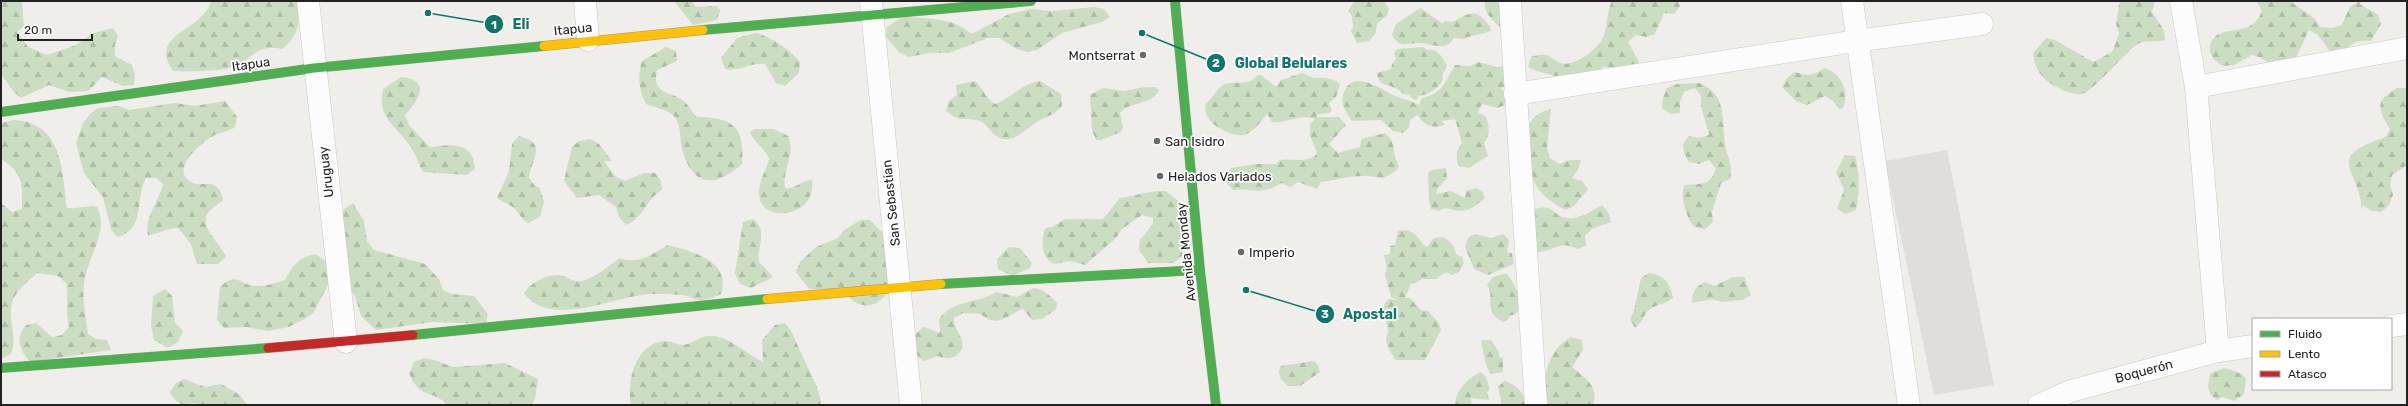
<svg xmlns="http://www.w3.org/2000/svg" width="2408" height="406" viewBox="0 0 2408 406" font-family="Rubik,sans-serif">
<defs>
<pattern id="forest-firs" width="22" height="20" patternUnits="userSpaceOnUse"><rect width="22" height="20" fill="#cbdec1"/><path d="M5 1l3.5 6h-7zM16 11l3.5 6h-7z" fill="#aebea6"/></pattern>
</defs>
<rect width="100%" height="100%" fill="#f0eeeb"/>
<path fill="#dfdedc" d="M1947,150L1994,385L1934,395L1885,161Z"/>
<g fill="url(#forest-firs)">
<path d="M1,1H22L24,26L17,32L28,47L47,55L76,45L93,33L113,28L118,36L115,45V56L132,65L135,75L134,85L123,86L102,77L88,91L69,92L49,85L21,98L13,91L1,74Z"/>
<path d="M211,1H300C300,21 299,37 282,49C255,43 251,62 229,68C220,71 182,72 173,71C147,33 203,32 211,1Z"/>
<path d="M674,1H692L696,7L716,6L720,10L717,20L693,25Z"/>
<path d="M1354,1H1384L1389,9L1387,15L1377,24L1376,33L1369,41L1357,43L1351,31L1353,28L1352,16L1348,11Z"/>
<path d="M1485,1H1508V32C1498,26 1482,14 1485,1Z"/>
<path d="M1612,1H1678L1680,6L1674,14L1664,13L1655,34L1646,37L1636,35L1628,42L1639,62L1632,70C1621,70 1613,66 1603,67L1596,74L1566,79L1537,71L1528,67L1531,57C1551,51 1546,57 1561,63C1574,67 1595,51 1602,40C1608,29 1606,13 1612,1Z"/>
<path d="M2122,1H2155L2152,12L2164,30L2165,40C2155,43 2145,39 2136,45C2124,54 2090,94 2082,94C2072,95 2061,90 2053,85C2041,78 2034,67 2033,53L2046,38L2055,40L2093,62L2112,52L2119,34L2116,24L2119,4Z"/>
<path d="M2256,1H2290L2314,18L2320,27L2331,28L2341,26L2350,7L2359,1L2360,4L2378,15L2381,24L2371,41C2358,40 2352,42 2343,52L2331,53L2318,35L2309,30L2292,66L2270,65L2262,58L2252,55L2234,65L2223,66C2216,62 2209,56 2210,46C2214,27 2237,33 2250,26C2256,22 2259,18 2262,11Z"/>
<path d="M1094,7L1104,9L1110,17L1102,22L1062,33L1037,50L1027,52L1017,49L999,38H988L949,53H929L908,57L899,52L886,37L887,27L903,16C929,20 951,16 972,34L1009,14L1031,9L1052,11Z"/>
<path d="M1420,8L1442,23L1446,21L1452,22C1467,15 1474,7 1486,22C1489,26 1490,24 1491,30C1484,36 1473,33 1465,39L1454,38C1445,53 1432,43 1419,43C1407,43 1399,49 1392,35L1396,24Z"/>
<path d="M756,33C773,38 789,49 800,62L799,73L785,86L776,83L765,64C750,62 740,72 725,69L721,58L737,38Z"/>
<path d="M666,47L676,51L677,61L657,70C651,96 671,90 685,102C690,107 692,113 697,117C733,117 745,127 742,164C714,189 692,186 682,149C679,138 682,125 674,116C667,109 655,108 646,104C639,90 637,76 642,61Z"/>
<path d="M1423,47L1427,50C1436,47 1443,57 1447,66L1442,76L1443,80C1437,89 1430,94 1419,96L1416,100H1414L1409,95C1402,95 1401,91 1395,88C1386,83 1378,86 1377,73L1391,69L1392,64L1396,59L1394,53L1397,49Z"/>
<path d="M1478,62L1497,67L1510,66L1516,83L1500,88L1506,93L1509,103L1498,108L1482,104L1478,112L1486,117C1489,127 1491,134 1484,143L1488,156L1469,168L1459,166C1455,157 1456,150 1462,143L1455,119L1442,121L1445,125C1431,129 1425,125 1417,115L1410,120L1409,128L1403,133L1393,131L1381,120L1352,121C1346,114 1341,104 1343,95C1351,68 1378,87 1393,95C1401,99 1411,100 1419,105L1422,98C1442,94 1446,81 1455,65L1471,66Z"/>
<path d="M1824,68C1841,73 1850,91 1843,108L1839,109L1833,101L1825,96L1807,105L1797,102L1782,87L1787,78L1795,72C1807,76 1814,76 1824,68Z"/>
<path d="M1302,73C1306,74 1311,78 1315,78C1324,78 1332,77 1340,84L1336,97L1329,103L1332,110L1329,113L1318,114L1316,117H1339L1346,125L1329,144L1338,153L1360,147L1361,139L1385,133C1398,145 1391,152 1399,166L1396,171L1383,178C1357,173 1346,178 1321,182L1317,189L1298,182L1290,187L1281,183C1260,197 1254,187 1233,190L1225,181L1231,168L1256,164H1276L1280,160C1292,158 1303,163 1315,156L1317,152L1310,136V124L1315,119C1301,113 1285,124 1272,122L1267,114C1263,120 1253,131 1247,134C1234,140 1199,122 1206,104C1213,98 1215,90 1223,85C1230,81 1245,84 1251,81C1255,78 1256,75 1261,75L1276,87L1281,80Z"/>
<path d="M401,77C431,79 420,100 405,115L409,125L430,147C450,144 474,141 475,169L467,175L423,172C419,166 418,160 414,153C403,129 375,121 383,89Z"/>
<path d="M975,81C984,89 984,97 995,104C1012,98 1021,84 1040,81L1061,94L1062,106C1055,115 1046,116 1037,122C1026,129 1012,145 998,137C990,133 988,124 980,121C965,117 960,123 946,111L949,101L957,95L956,85Z"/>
<path d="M1700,83C1730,97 1720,122 1726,149C1729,161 1733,167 1730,179L1721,183L1712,212L1713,222L1705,229C1702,228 1698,228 1695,227C1687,222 1679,193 1685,185C1702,183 1709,187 1716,169L1709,160L1699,164L1689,162L1684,153L1683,144L1689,136L1699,138L1709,135L1701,106V96L1695,88L1684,92L1680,102V113L1670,114L1662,108L1663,98L1667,88L1677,84Z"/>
<path d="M1145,87H1155L1159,90C1152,106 1129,101 1120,113L1123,128L1121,132L1101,140H1096L1092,130L1090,95L1103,88L1124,91Z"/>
<path d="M2397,88H2407V165L2392,175L2390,185L2393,195L2389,205L2381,212L2371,211L2363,205L2362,210C2360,168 2322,158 2386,137L2390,129C2378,109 2374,101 2397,88Z"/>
<path d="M225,101L237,117L235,127C228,132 222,132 215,135C202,141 167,171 193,183C200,186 209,182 215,186C221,189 222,195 223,201C186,221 218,237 226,257L218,264H197L191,244L178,228C166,228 160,234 148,235C144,216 159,202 163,184L156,178H146C134,200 146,230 117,237L111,229L103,197L84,173L76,143L83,123L90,114L98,108L119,106L129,110L175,103L195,106Z"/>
<path d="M1551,109L1547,148L1550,158L1560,164L1569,160H1581L1578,170L1572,178L1582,181L1588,189L1575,205L1566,210C1529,191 1530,174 1522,136C1530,122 1534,113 1551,109Z"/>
<path d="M13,120C63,122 62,171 67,208C78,209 86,205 97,207C110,231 86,259 84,284C82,300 86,318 88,334L96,339L107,340L111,350L30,362C19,349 15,338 26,325L36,323L52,337L62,335L69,327C65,312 69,298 66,283L58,276L37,273C30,280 20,287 15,296C4,314 19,335 11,354L1,359V203L12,212L22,209C22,183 24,174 1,159V123Z"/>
<path d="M755,129H774L788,136C796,154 782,170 785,188C794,190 802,180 812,180C817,218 761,224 759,195C758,181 766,172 769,159C765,148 754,143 750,132Z"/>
<path d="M519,136C548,144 532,156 529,178L535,186L540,188L544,202L540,217L528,223C521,219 519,213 514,208C509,204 502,202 497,198L509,171L512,144Z"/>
<path d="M590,139L599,144L612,161H604L615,176L625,181L644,173H655L661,181L662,190C644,201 645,217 626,225L619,217L616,207L599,195L577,198L564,181L572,147L579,141Z"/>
<path d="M1845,155L1855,156C1860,172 1860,193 1856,210L1846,214L1837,209L1844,190L1836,172Z"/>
<path d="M1446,168L1447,178L1438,188L1436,194L1451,191L1465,198L1466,191L1476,188L1482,191L1485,198C1471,210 1465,214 1446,208L1439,211L1431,209L1429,202L1428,173L1432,170Z"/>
<path d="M1166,191L1183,205L1184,211L1182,256L1174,263H1148L1139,250L1140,240L1153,224V218L1142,215L1122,229L1116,238L1085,265L1071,261L1054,264C1041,259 1040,238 1046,228L1052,227L1065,219H1103L1120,198C1135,196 1151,190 1166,191Z"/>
<path d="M353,203L364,221L367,241L374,250L425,264L439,279L443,290L452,294L474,296L488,314L486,324L433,322L376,330L361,316L355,296L342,279L340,217L344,209Z"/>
<path d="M1602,205L1608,212L1611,222L1592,229L1585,236L1586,246L1577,249C1558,239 1554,252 1537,252C1533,252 1528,250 1524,249L1530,218L1535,209C1555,204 1550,213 1563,217C1577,222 1591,211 1602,205Z"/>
<path d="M753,219C769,230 756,248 759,262L773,277L751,288L740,284L735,273L743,222Z"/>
<path d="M861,220H870L893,243L885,296L877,303L866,306L856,303L840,290L809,289L796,272L800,262L816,247L838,238L844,230Z"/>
<path d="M1406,230C1420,234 1420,244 1427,247C1429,245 1431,241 1433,239C1444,233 1455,243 1456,254L1462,257L1464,263L1459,272L1452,275L1446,272L1436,279H1422L1416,283H1411L1405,298H1410L1422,311L1427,310L1439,323L1441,330L1425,360H1396C1392,355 1387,346 1386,340C1386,337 1388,334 1388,331C1388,319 1377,309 1389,299L1398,300L1391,297L1385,275L1387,268L1384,255L1390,254V246L1395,245L1398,231Z"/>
<path d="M1475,234L1491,238L1503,234L1509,240L1507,252L1512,253L1514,264L1488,275L1474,269L1465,247L1468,238Z"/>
<path d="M668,245C691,251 732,261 721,294C716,296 709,299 704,300C697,301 689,296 683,295C672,294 659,294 649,294C612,297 550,329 524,293C530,283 546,274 559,275C568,276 572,283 582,281C597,277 608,266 620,258C639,265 652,254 668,245Z"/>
<path d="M1009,247L1020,248L1032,263L1030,268L1012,276L998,269L997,259Z"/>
<path d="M315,254L332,265L333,275L314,312L306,318L289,327L268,331L246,327L224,328L217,320L220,287C238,270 239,286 257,286C266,287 277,282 285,280C292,266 299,257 315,254Z"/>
<path d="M1649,273C1665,275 1670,283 1673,298C1665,305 1652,305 1647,312C1642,317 1644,321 1635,328L1630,319L1634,310L1641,278Z"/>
<path d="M1503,274H1507C1515,284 1525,302 1516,314L1509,316L1508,320L1503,322C1482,311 1496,300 1487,285L1493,277Z"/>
<path d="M1733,277H1744L1751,295L1743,300L1722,302L1712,299L1692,303C1692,292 1695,287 1705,282L1714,286Z"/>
<path d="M1033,288C1043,289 1050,295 1057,303L1056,309L1042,319L1032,320L1023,309C1007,315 997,329 981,314L963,313L954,318C952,330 972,343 957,355C952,359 944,359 938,356L924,361C910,353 910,334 924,327L940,333L939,319C954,299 977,304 997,292L1017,297Z"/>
<path d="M165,289L172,296L175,323L183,331L178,342L168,348L154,340L151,326L153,296Z"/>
<path d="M785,323L791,331L817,387L822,405H631C626,381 636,342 666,341C673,341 679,347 687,344C697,341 702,334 715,336C732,339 748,355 763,362L762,340L775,325Z"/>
<path d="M1571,337L1582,340L1583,350L1572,367C1584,377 1600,387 1593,405H1549C1540,381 1547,350 1571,337Z"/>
<path d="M1484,340H1491L1499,352V357L1503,358V372L1491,374C1484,364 1484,352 1481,341Z"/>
<path d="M424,358L434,360L453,367L505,363L538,379L535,399L531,405H448C432,389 420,400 409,373L414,362Z"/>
<path d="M1314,361L1318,365L1320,372L1300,386H1288L1280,378L1279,370L1281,366Z"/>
<path d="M2225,368L2242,374L2246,379L2244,394L2234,401L2223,397L2217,400C2206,393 2207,384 2211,373Z"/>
<path d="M1481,372L1486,377L1490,389L1487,392L1489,400L1471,398L1472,405H1455C1456,389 1468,378 1481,372Z"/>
<path d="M184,379L205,387L221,384L240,395L247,405H198L194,403L183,405L175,400L170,392L175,384Z"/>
<path d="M1504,381C1514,383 1527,394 1525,405H1502L1498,387Z"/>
</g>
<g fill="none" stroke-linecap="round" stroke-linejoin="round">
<defs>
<g id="street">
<path d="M308,1L346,342"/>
<path d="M585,1L588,40"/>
<path d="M871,1L911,405"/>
<path d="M1510,1L1536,405"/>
<path d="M1852,1L1909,405"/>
<path d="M2181,1L2196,87L2218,351"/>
<path d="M2196,87L2407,48"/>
<path d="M1515,94L1856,41L1982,24"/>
<path d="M2391,326L2407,324"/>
<path d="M2039,405L2071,391L2218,351L2253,346"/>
</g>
<g id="fast">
<path d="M1175,1L1200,270L1216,405"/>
<path d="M703,30L1031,1"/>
<path d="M1,112L314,68L544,46"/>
<path d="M941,284L1200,270"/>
<path d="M413,335L767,299"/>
<path d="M1,368L268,348"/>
</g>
<g id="slow">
<path d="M544,46L703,30"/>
<path d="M767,299L941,284"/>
</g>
<path id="jam" d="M268,348L413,335"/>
</defs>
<use href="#street" stroke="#c9c8c7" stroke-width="23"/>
<use href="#fast" stroke="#999a82" stroke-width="10"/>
<use href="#slow" stroke="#999a82" stroke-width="10"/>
<use href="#jam" stroke="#999a82" stroke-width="10"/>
<use href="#street" stroke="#fdfcfc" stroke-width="22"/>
<use href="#fast" stroke="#4caf50" stroke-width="9"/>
<use href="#slow" stroke="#ffc107" stroke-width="9"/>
<use href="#jam" stroke="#c62828" stroke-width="9"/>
</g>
<g fill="#6a6968" stroke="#fff" stroke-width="1.5">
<circle cx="1143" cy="55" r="4"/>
<circle cx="1157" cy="141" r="4"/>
<circle cx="1160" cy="176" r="4"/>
<circle cx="1241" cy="252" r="4"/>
</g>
<g text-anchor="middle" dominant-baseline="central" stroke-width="3.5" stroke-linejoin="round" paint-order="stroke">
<g font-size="13" fill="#222" stroke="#fff">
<text transform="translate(573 29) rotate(-6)">Itapua</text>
<text transform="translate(251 64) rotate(-8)">Itapua</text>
<text transform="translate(326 172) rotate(-97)">Uruguay</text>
<text transform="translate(891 203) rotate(-96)">San Sebastian</text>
<text transform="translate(1186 252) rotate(-96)">Avenida Monday</text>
<text transform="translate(2144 371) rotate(-15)">Boquerón</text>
</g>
<g font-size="13" fill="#222" stroke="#fff" text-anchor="start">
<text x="1135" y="55" text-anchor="end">Montserrat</text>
<text x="1165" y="141">San Isidro</text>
<text x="1168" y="176">Helados Variados</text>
<text x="1249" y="252">Imperio</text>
</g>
</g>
<path fill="none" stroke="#0f766e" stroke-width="1.5" d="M428 13L494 24M1142 33L1216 63M1246 290L1325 314"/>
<g fill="#0f766e" stroke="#fff" stroke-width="1.5">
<circle cx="428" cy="13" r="4"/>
<circle cx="1142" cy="33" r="4"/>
<circle cx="1246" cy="290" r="4"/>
<circle cx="494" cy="24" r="10"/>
<circle cx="1216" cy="63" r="10"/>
<circle cx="1325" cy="314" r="10"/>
</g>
<g font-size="12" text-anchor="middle" font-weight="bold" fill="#fff">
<text x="494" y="29">1</text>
<text x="1216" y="67">2</text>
<text x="1325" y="318">3</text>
</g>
<g font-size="14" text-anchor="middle" font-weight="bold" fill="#0f766e" stroke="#fff" stroke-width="3.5" stroke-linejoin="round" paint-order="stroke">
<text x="521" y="29">Eli</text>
<text x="1291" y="68">Global Belulares</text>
<text x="1370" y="319">Apostal</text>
</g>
<rect width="2408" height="406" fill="none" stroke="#222222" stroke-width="4"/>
<rect x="2252" y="318" width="140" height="72" fill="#ffffff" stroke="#a7a7a7"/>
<rect x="2260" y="331" width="20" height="6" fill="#4caf50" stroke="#a7a7a7"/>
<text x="2288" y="338" font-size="12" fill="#222222">Fluido</text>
<rect x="2260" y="351" width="20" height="6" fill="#ffc107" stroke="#a7a7a7"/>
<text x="2288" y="358" font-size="12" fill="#222222">Lento</text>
<rect x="2260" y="371" width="20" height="6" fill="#c62828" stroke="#a7a7a7"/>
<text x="2288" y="378" font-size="12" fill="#222222">Atasco</text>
<path d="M18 34v6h74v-6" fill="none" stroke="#222222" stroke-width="2"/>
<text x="24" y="34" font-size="12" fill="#222222" stroke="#ffffff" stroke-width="3" paint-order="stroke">20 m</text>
</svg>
